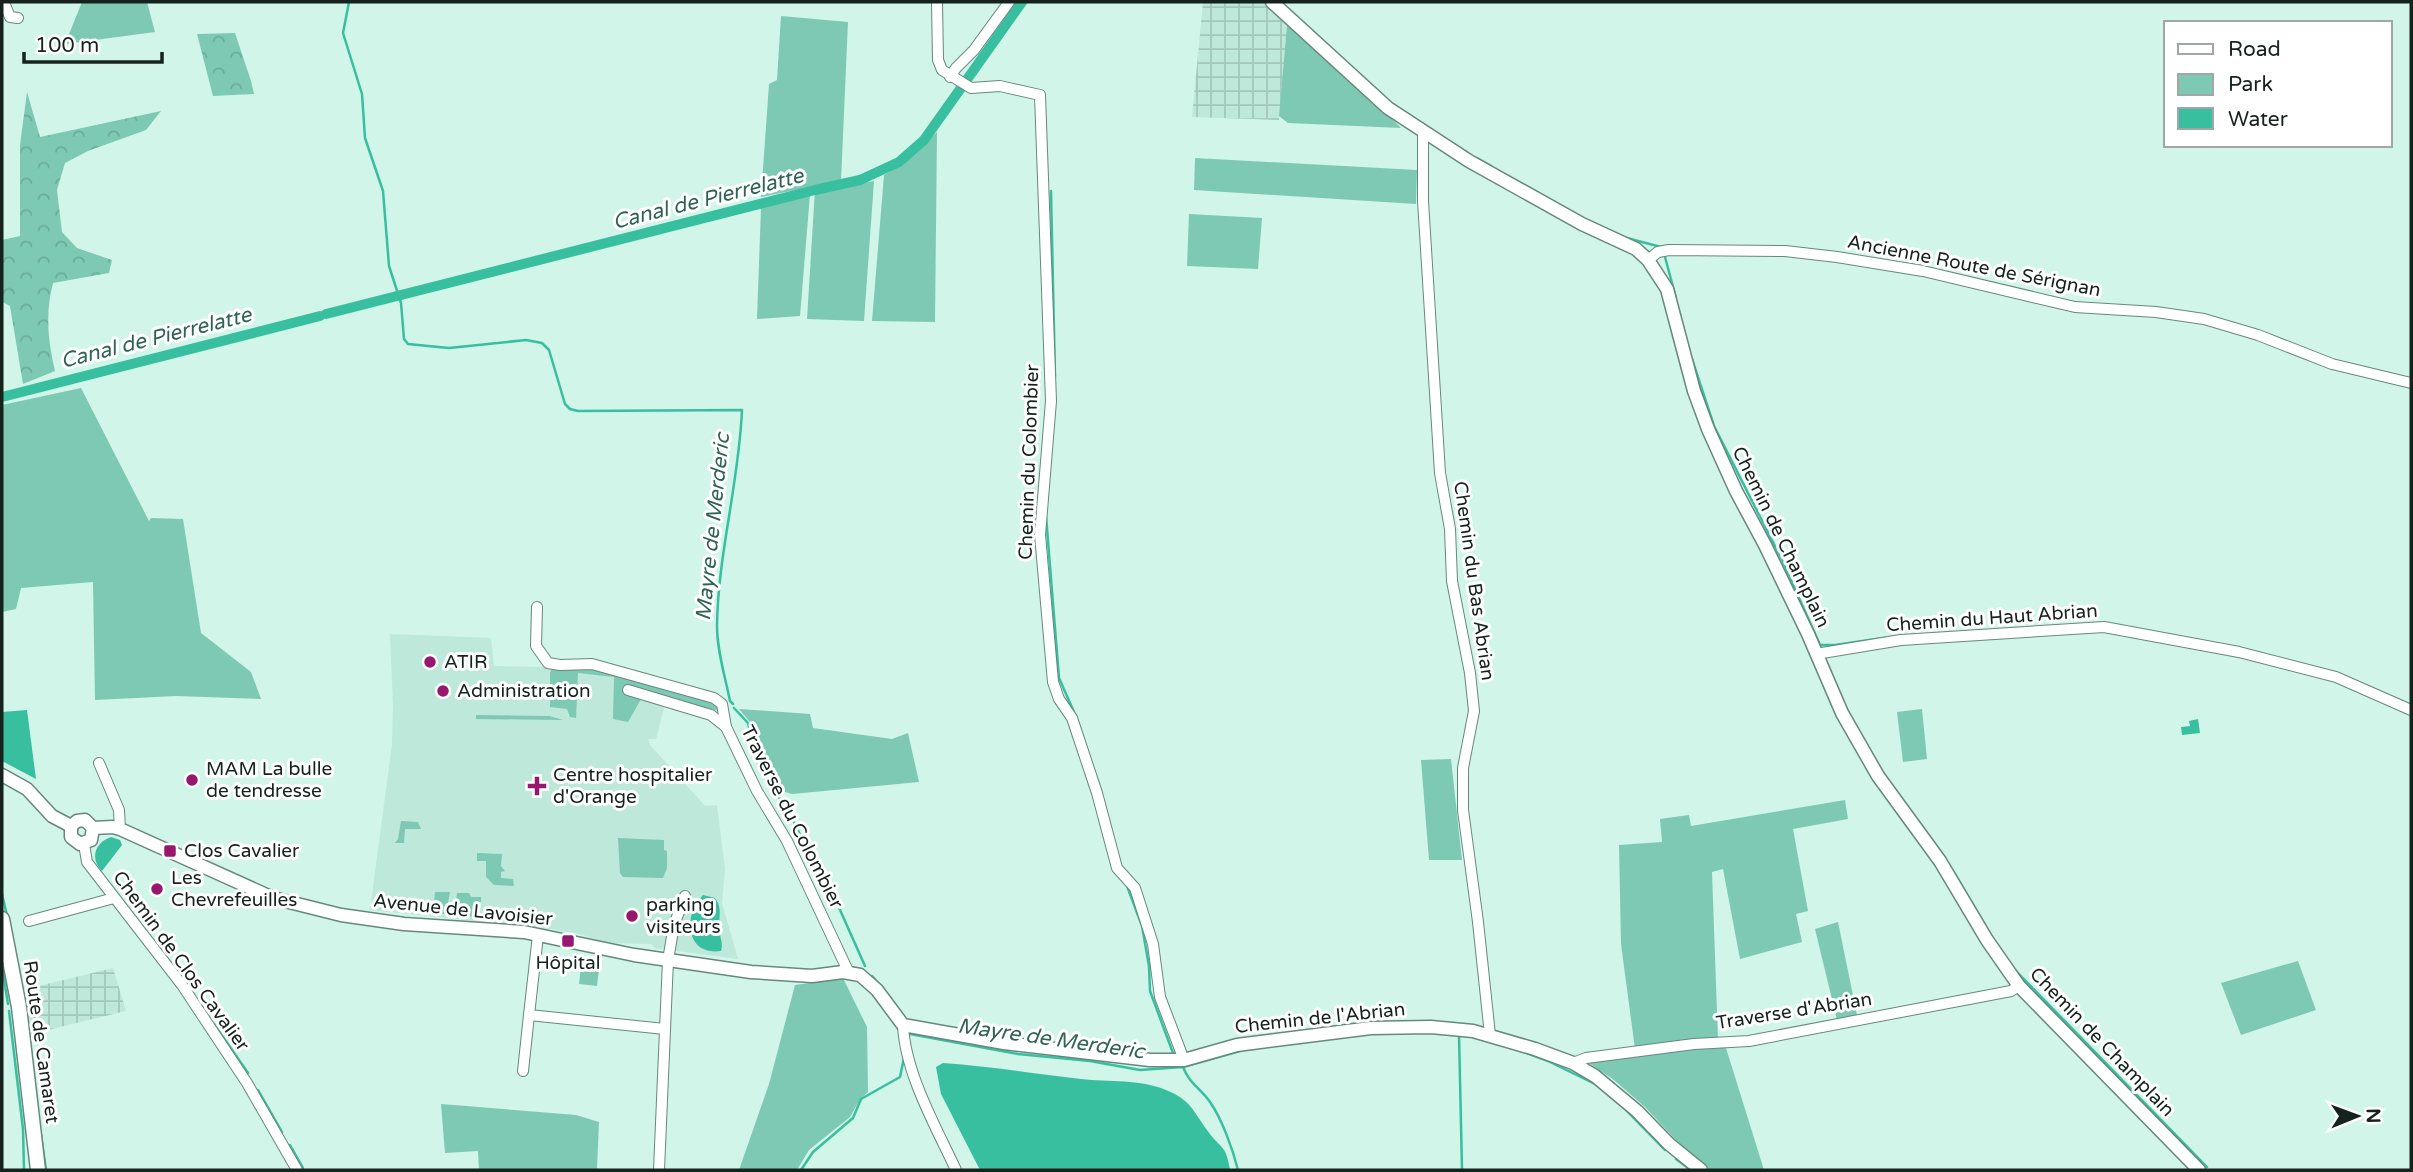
<svg xmlns="http://www.w3.org/2000/svg" width="2413" height="1172" viewBox="0 0 2413 1172" font-family="'Varela Round',sans-serif">
<defs>
<pattern id="industrial-grid" width="8" height="8" patternUnits="userSpaceOnUse" patternTransform="scale(1.75)"><rect width="8" height="8" fill="#bde8da"/><path d="M0 4h8M4 0v8" fill="none" stroke="#a2c7bb"/></pattern>
<pattern id="forest-crowns" width="20" height="18" patternUnits="userSpaceOnUse" patternTransform="scale(1.75)"><rect width="20" height="18" fill="#7dc9b3"/><path d="M2 6a3 3 0 1 1 6 0M12 15a3 3 0 1 1 6 0" fill="none" stroke="#6bac9a"/></pattern>
</defs>
<rect width="100%" height="100%" fill="#d1f5e9"/>
<path fill="#bde8da" d="M390,634L491,638L494,666L589,668L615,675L665,704L656,739H648L650,745L705,806L717,805L725,869L722,903L738,959L654,948L652,944L607,943L583,935L552,929L370,910L392,744L393,705Z"/>
<g fill="url(#industrial-grid)">
<path d="M1203,2H1266L1287,25L1279,120L1192,117Z"/>
<path d="M113,968L126,1011L31,1034L26,989Z"/>
</g>
<g fill="#7dc9b3">
<path d="M82,2H147L155,32L65,44Z"/>
<path d="M781,16L848,22L841,181L761,197L769,84L777,80Z"/>
<path d="M1287,25L1387,114L1401,128L1288,123L1279,116Z"/>
<path d="M937,132L935,322L872,321L884,175L903,164Z"/>
<path d="M1195,158L1417,170L1416,204L1194,190Z"/>
<path d="M874,181L864,321L807,319L815,190Z"/>
<path d="M810,194L800,316L757,319L761,208Z"/>
<path d="M1189,214L1262,218L1258,269L1187,266Z"/>
<path d="M81,388L149,521L151,518L183,519L201,633L251,672L261,699L176,696L95,700L93,582L21,588L16,609L2,612V405Z"/>
<path d="M591,665L713,700L719,705V711L645,692L628,722L613,719L614,677L578,673L576,718L570,717L567,709L550,707V673L553,666Z"/>
<path d="M739,709L810,714L813,728L892,739L908,733L919,782L792,794L785,792L765,762L762,743L756,740L750,722Z"/>
<path d="M1922,709L1927,759L1903,762L1897,712Z"/>
<path d="M476,715L549,716L563,720L476,719Z"/>
<path d="M1451,759L1462,860H1429L1421,760Z"/>
<path d="M1845,800L1848,819L1793,829L1808,911L1796,914L1802,942L1740,959L1723,869L1712,872L1718,1040L1635,1049L1621,944L1619,845L1662,842L1660,819L1689,815L1691,826Z"/>
<path d="M401,821L418,822L421,829H405L404,843H395L398,839Z"/>
<path d="M618,838L664,840V850L667,851V868L663,878L623,877L620,873Z"/>
<path d="M477,853L502,854L501,866L505,871L501,872V878L513,879L514,886L494,885L486,877V861H477Z"/>
<path d="M435,892H450L447,909H460V903L456,902L457,893H469L471,897H481V902H475V917L433,913Z"/>
<path d="M1838,922L1857,1015L1837,1020L1815,929Z"/>
<path d="M2298,961L2316,1010L2241,1035L2221,983Z"/>
<path d="M581,967L599,969L597,986L579,984Z"/>
<path d="M843,978L867,1027L868,1092L860,1099L850,1117L809,1150L797,1170H739L769,1084L795,985Z"/>
<path d="M1691,1048H1726L1764,1170H1709L1686,1151L1645,1107L1614,1080L1589,1063Z"/>
<path d="M441,1104L576,1115L599,1122L597,1168L601,1170H479L478,1151L445,1153Z"/>
</g>
<g fill="url(#forest-crowns)">
<path d="M235,33L251,81L254,94L213,96L197,34Z"/>
<path d="M27,92L40,137L161,111L146,130L88,151L65,163L57,190L62,232L77,248L112,260L109,273L53,283C45,314 48,340 55,371L23,384L10,306L2,302V240L20,236V145Z"/>
</g>
<g fill="#38bf9f">
<path d="M27,710L36,779L2,761V712Z"/>
<path d="M2198,719L2200,733L2182,735L2181,727L2190,726L2189,721Z"/>
<path d="M111,837L120,840L122,845L102,871C90,859 94,843 111,837Z"/>
<path d="M703,895L715,898C724,910 717,920 720,934C721,941 723,944 721,951C686,956 682,916 703,895Z"/>
<path d="M943,1063C989,1066 1035,1074 1081,1079C1109,1082 1140,1079 1166,1090C1191,1100 1193,1111 1207,1130C1220,1149 1226,1143 1230,1170H980L941,1094L936,1067Z"/>
</g>
<g fill="none" stroke-linecap="round" stroke-linejoin="round">
<g stroke="#38bf9f" stroke-width="2.5">
<path d="M349,2L343,33L362,94L365,138L383,191L389,266L401,303L404,339L408,344L449,348L526,340L542,343L549,350L565,404L570,409L578,411L742,410C739,483 718,553 717,626C717,651 725,676 730,701L733,704"/>
<path d="M1457,146L1466,152"/>
<path d="M1477,158L1491,166"/>
<path d="M1051,191L1055,377"/>
<path d="M1623,237L1661,247"/>
<path d="M1665,257L1676,298"/>
<path d="M1692,359L1714,426L1782,560L1820,645H1835L1890,637"/>
<path d="M1046,516L1059,678L1074,712"/>
<path d="M734,708L748,723L757,761L767,782L787,808L808,851L824,874L865,966"/>
<path d="M1953,871L1985,925"/>
<path d="M1127,886L1142,926L1149,966L1150,991L1173,1053"/>
<path d="M2,894L7,916"/>
<path d="M2,967L8,1004"/>
<path d="M2016,971L2207,1167"/>
<path d="M872,976L880,985"/>
<path d="M888,995L903,1015"/>
<path d="M9,1011L23,1129L24,1170"/>
<path d="M214,1024L248,1073"/>
<path d="M910,1034L1018,1054L1090,1061L1140,1070L1183,1067C1189,1083 1201,1089 1210,1102C1222,1119 1233,1150 1238,1170"/>
<path d="M1459,1035L1462,1170"/>
<path d="M1515,1049L1548,1061L1595,1084"/>
<path d="M1183,1067L1247,1049"/>
<path d="M258,1090L282,1132"/>
<path d="M1624,1108L1665,1150"/>
<path d="M41,1135L46,1170"/>
<path d="M290,1145L303,1168"/>
<path d="M1676,1159L1691,1170"/>
<path d="M801,1170L813,1152L853,1118L861,1099L900,1077L904,1058"/>
</g>
<g stroke="#38bf9f" stroke-width="10">
<path d="M326,314L815,190L860,180L899,162L924,140L1022,2"/>
<path d="M2,397L320,316"/>
</g>
<defs>
<g id="minor">
<path d="M937,2L938,60L942,70L971,88L1000,86L1040,95L1051,401L1040,535L1053,682L1059,699L1072,718L1097,793L1117,868L1135,888L1153,944L1160,997L1184,1060"/>
<path d="M2,5H5L10,17L18,18"/>
<path d="M950,77L956,68L974,50L1009,2"/>
<path d="M1423,131V201L1440,473L1450,529L1452,581L1470,673L1474,711L1463,768V810L1478,922L1490,1035"/>
<path d="M1648,260L1658,252L1669,250L1785,251L1837,257L1923,271L2075,307L2156,312L2204,319L2258,335L2332,364L2411,383"/>
<path d="M537,607L536,646L548,663L560,665L592,664L714,698L722,704L726,727L757,791L787,841L849,973"/>
<path d="M1816,654L1901,640L2104,627L2239,652L2336,677L2411,710"/>
<path d="M628,690L711,715L726,727"/>
<path d="M99,763L119,810L120,829"/>
<path d="M84,844L87,862L182,985L247,1083L297,1170"/>
<path d="M29,921L114,898"/>
<path d="M538,935L529,1015L665,1029"/>
<path d="M903,1025C905,1073 936,1127 956,1170"/>
<path d="M1573,1063L1586,1058L1694,1044L1749,1041L2011,991L2019,986"/>
<path d="M523,1071L529,1015"/>
<path d="M659,1170L668,960L674,925L685,896"/>
</g>
<g id="tertiary">
<path d="M1272,2L1388,108L1469,161L1582,224L1636,249L1648,260L1667,289L1694,391L1708,429L1736,491L1765,545L1808,634L1842,713L1878,776L1940,861L1987,940L2019,986L2199,1170"/>
<path d="M2,775L27,789L52,816L71,826"/>
<path d="M71,826V837L80,844L91,840L93,828"/>
<path d="M71,826L77,821L85,820L93,828"/>
<path d="M93,828L113,827L120,829L273,898L341,915L404,924L524,932L634,955L751,972L812,976L843,972L860,975L877,990L903,1025L1004,1043L1150,1060H1184L1237,1045L1371,1028L1431,1027L1473,1031L1535,1049L1573,1063L1595,1076L1637,1111L1669,1144L1701,1170"/>
</g>
<path id="secondary" d="M2,919L19,1007L38,1170"/>
</defs>
<use href="#minor" stroke="#67887d" stroke-width="12"/>
<use href="#tertiary" stroke="#67887d" stroke-width="15"/>
<use href="#secondary" stroke="#67887d" stroke-width="17"/>
<use href="#minor" stroke="#fff" stroke-width="10"/>
<use href="#tertiary" stroke="#fff" stroke-width="12"/>
<use href="#secondary" stroke="#fff" stroke-width="14"/>
</g>
<g fill="#97176e" stroke="#fff" stroke-width="2.5">
<circle cx="430" cy="662" r="7"/>
<circle cx="443" cy="691" r="7"/>
<circle cx="192" cy="780" r="7"/>
<path d="M533.5 775.5h7v7h7v7h-7v7h-7v-7h-7v-7h7z"/>
<rect x="163" y="844" width="14" height="14" rx="3.5"/>
<circle cx="157" cy="889" r="7"/>
<circle cx="632" cy="916" r="7"/>
<rect x="561" y="934" width="14" height="14" rx="3.5"/>
</g>
<g text-anchor="middle" dominant-baseline="central" stroke-width="6" stroke-linejoin="round" paint-order="stroke">
<g font-size="19" fill="#15221e" stroke="#fff">
<text transform="translate(1974 266) rotate(11)">Ancienne Route de Sérignan</text>
<text transform="translate(1029 462) rotate(-88)">Chemin du Colombier</text>
<text transform="translate(1781 537) rotate(64)">Chemin de Champlain</text>
<text transform="translate(1474 581) rotate(82)">Chemin du Bas Abrian</text>
<text transform="translate(1992 618) rotate(-4)">Chemin du Haut Abrian</text>
<text transform="translate(792 817) rotate(63)">Traverse du Colombier</text>
<text transform="translate(463 910) rotate(6)">Avenue de Lavoisier</text>
<text transform="translate(181 961) rotate(54)">Chemin de Clos Cavalier</text>
<text transform="translate(1794 1011) rotate(-9)">Traverse d'Abrian</text>
<text transform="translate(1320 1018) rotate(-6)">Chemin de l'Abrian</text>
<text transform="translate(41 1042) rotate(82)">Route de Camaret</text>
<text transform="translate(2102 1042) rotate(46)">Chemin de Champlain</text>
</g>
<g font-size="19" fill="#15221e" stroke="#fff" text-anchor="start">
<text x="444" y="662">ATIR</text>
<text x="457" y="691">Administration</text>
<text x="206" y="769">MAM La bulle<tspan x="206" dy="22">de tendresse</tspan></text>
<text x="553" y="775">Centre hospitalier<tspan x="553" dy="22">d'Orange</tspan></text>
<text x="184" y="851">Clos Cavalier</text>
<text x="171" y="878">Les<tspan x="171" dy="22">Chevrefeuilles</tspan></text>
<text x="646" y="905">parking<tspan x="646" dy="22">visiteurs</tspan></text>
<text x="568" y="963" text-anchor="middle">Hôpital</text>
</g>
<g font-size="21" font-style="italic" fill="#2f6355" stroke="#fff">
<text transform="translate(708 199) rotate(-14)">Canal de Pierrelatte</text>
<text transform="translate(156 338) rotate(-14)">Canal de Pierrelatte</text>
<text transform="translate(713 527) rotate(-84)">Mayre de Merderic</text>
<text transform="translate(1051 1039) rotate(8)">Mayre de Merderic</text>
</g>
</g>
<rect width="2413" height="1172" fill="none" stroke="#15221e" stroke-width="7"/>
<rect x="2164" y="21" width="228" height="126" fill="#ffffff" stroke="#a1a7a5" stroke-width="2"/>
<rect x="2178" y="44" width="35" height="10" fill="#ffffff" stroke="#a1a7a5" stroke-width="2"/>
<text x="2228" y="56" font-size="21" fill="#15221e">Road</text>
<rect x="2178" y="74" width="35" height="21" fill="#7dc9b3" stroke="#a1a7a5" stroke-width="2"/>
<text x="2228" y="91" font-size="21" fill="#15221e">Park</text>
<rect x="2178" y="108" width="35" height="21" fill="#38bf9f" stroke="#a1a7a5" stroke-width="2"/>
<text x="2228" y="126" font-size="21" fill="#15221e">Water</text>
<g transform="translate(2357 1116) rotate(89)" stroke="#ffffff" stroke-width="5" paint-order="stroke">
<path d="M0-5L12 26L0 18L-12 26Z" fill="#15221e"/>
<text y="-10" font-size="19" font-weight="bold" text-anchor="middle" fill="#15221e">N</text>
</g>
<path d="M24 52v10h138v-10" fill="none" stroke="#15221e" stroke-width="3.5"/>
<text x="35" y="52" font-size="21" fill="#15221e" stroke="#ffffff" stroke-width="5" paint-order="stroke">100 m</text>
</svg>
